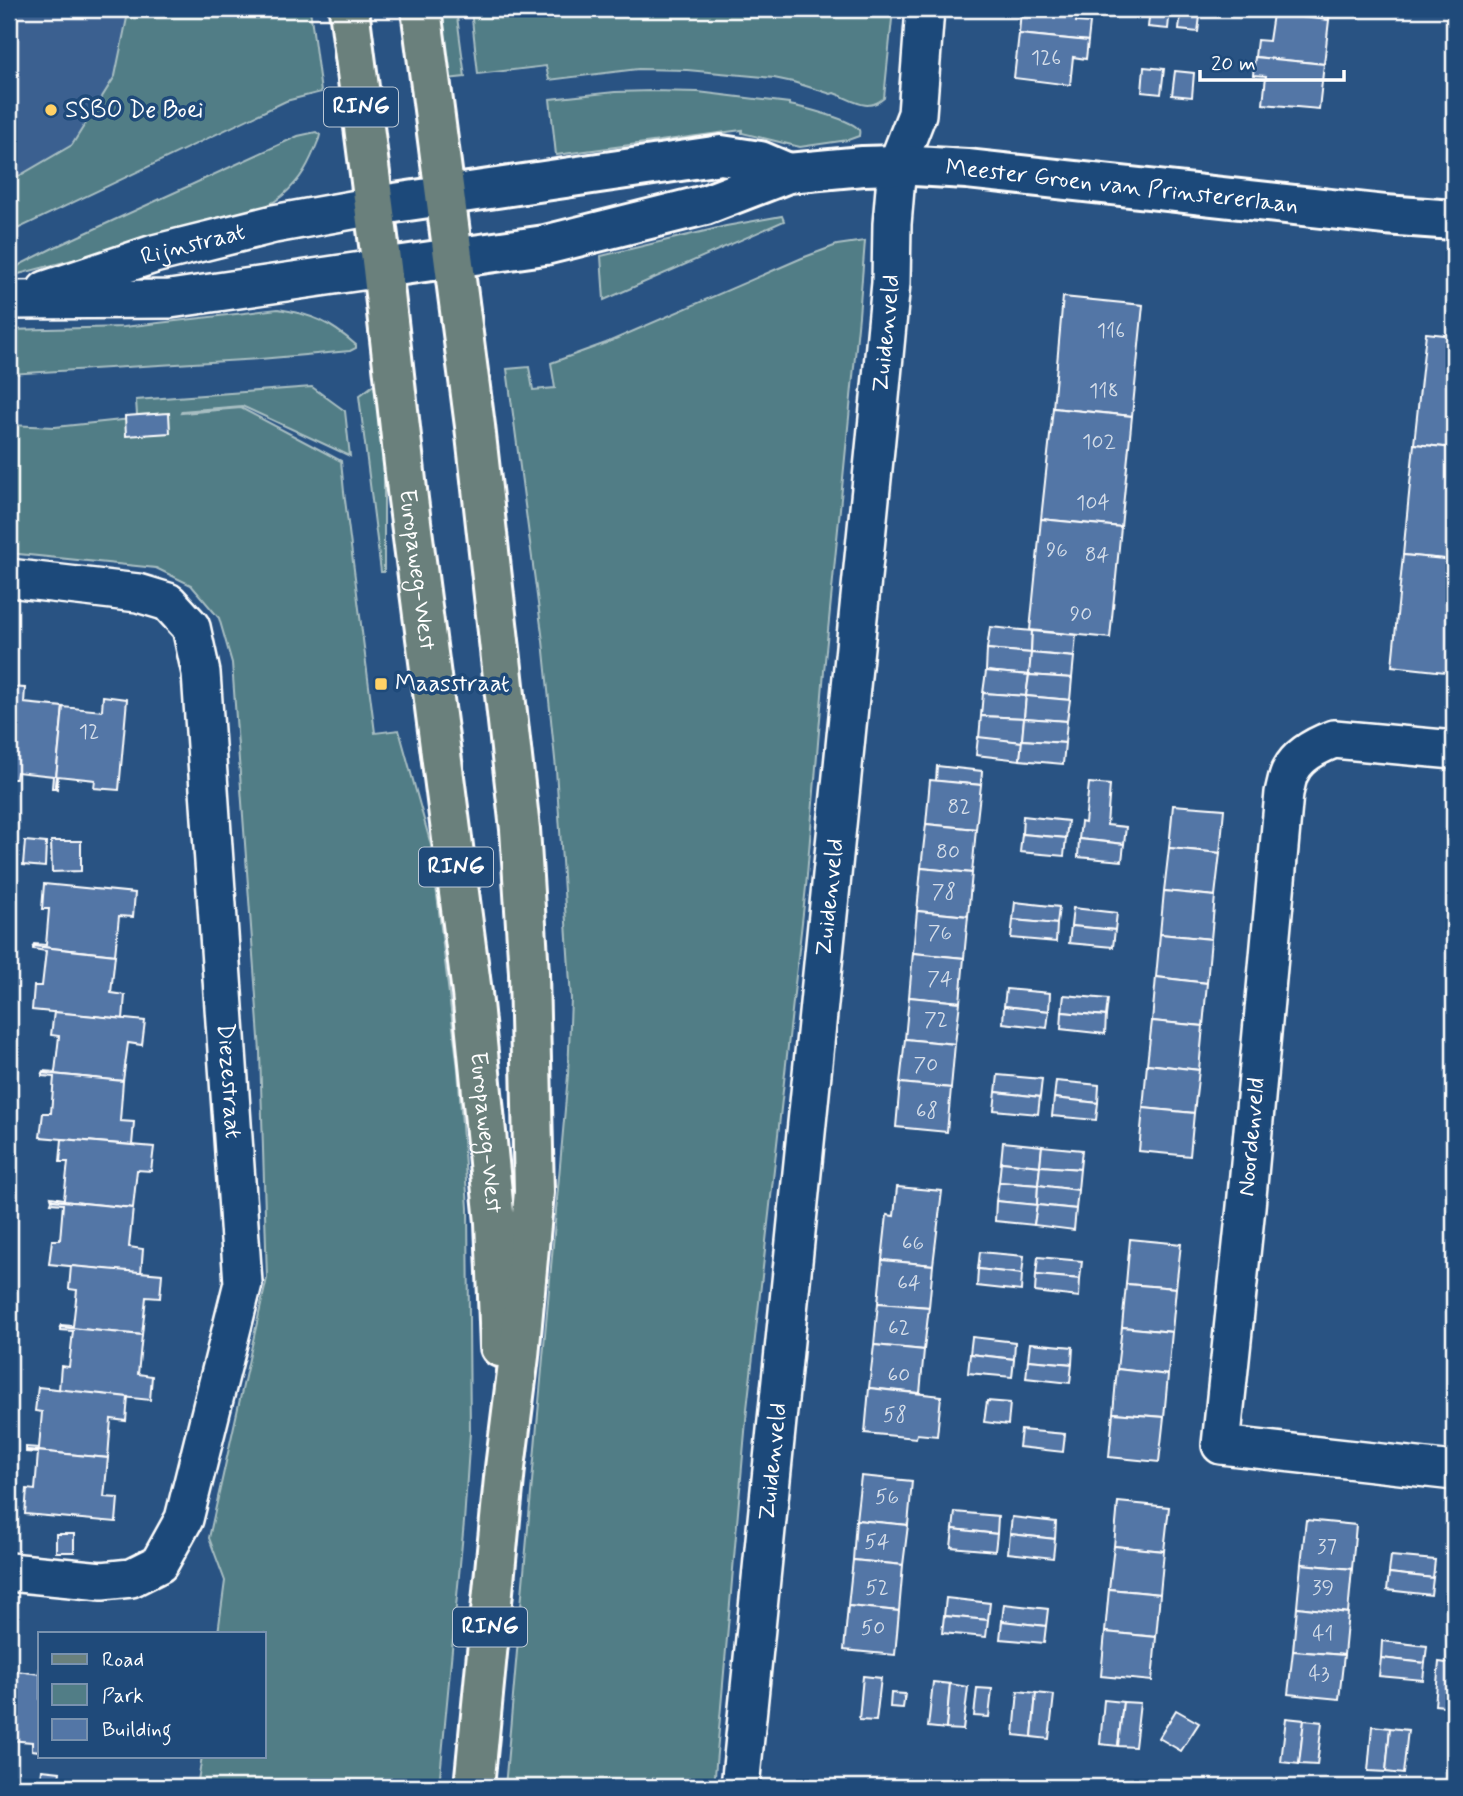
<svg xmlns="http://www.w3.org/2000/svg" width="1463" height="1796" viewBox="0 0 1463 1796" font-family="Mynerve,sans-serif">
<rect width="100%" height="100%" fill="#295383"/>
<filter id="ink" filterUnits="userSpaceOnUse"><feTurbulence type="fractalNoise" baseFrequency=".0143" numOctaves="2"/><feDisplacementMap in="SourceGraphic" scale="14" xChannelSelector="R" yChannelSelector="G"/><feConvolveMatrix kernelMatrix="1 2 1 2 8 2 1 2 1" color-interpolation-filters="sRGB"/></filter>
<g filter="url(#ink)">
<path fill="#3a6190" d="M9,9H127V18L115,76L72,145L17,177L9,180Z"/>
<g fill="#517d86" stroke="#a8bec2" stroke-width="2">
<path d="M127,9H310L321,92L286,101L9,233V180L17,177L72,145L115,76L127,18Z"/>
<path d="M442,9H456L465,77L447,79L441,31Z"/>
<path d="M483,9H893L884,98C867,113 853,100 834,93L831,94L793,82L774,78L687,70L638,69L549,80L546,66L478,74L471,10Z"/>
<path d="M652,91L698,92L789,103V105C801,107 854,120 859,130C860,132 859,134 859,136L848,140L800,147L742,133V130L556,155L550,99L615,92Z"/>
<path d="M316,132L320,135L319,139C309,164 302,179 282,196C257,217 203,227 171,235C118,248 64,262 11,276L9,275L10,269L16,268L21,264L53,248L298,136Z"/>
<path d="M782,216L784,221L604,300L601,256L726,226Z"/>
<path d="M865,241L859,316L824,671L806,887L747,1409L714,1787H505L568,1075L571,999L556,769L543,641L507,369L529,367L533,390L555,388L551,363L606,343L802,258L837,245Z"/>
<path d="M278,309C311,314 330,322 356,345V348L350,351L260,359L9,374V330L124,327Z"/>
<path d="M379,381L384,436V572H381L359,396Z"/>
<path d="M312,387L345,411L350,456L242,406L182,411L181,413L241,408L341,461L344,492L375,733L399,730L431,845L458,1069L468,1208L470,1433L464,1522L439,1787H197L202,1756H264V1633H218L225,1581L209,1538L267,1278L260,1052L232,663L219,618L191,585L156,568L9,553V425L55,427L169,415V413L137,415L136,400Z"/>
</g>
<g fill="#5376a6" stroke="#fff" stroke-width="2">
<path d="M1021,9H1078L1076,22L1090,23L1088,41L1019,34Z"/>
<path d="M1150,9H1170L1168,29L1148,27Z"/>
<path d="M1181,9H1201L1198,32L1179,30Z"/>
<path d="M1273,9H1330L1329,20L1273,14Z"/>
<path d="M1273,14L1329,20L1324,64L1255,57L1257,40L1269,41Z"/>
<path d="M1019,34L1088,41L1086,59L1073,57L1070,85L1014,78Z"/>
<path d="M1255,57L1324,64L1319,109L1263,104L1266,76L1253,75Z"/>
<path d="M1144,67L1164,69L1161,94L1142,92Z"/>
<path d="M1175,71L1194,73L1192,97L1172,95Z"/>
<path d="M1454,72V125L1449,124Z"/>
<path d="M1063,297L1143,305L1132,416L1053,408Z"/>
<path d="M1426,333L1454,336V448L1414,444Z"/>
<path d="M1053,408L1132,416L1121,527L1041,519Z"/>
<path d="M169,413L170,433L126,436L125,416Z"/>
<path d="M1414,444L1454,448V560L1403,555Z"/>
<path d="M1041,519L1121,527L1110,638L1030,630Z"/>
<path d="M1403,555L1454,560V673L1392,666Z"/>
<path d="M990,627L1032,631L1031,653L987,649Z"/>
<path d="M1032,631L1076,635L1074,657L1031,653Z"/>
<path d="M987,649L1031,653L1029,675L986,671Z"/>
<path d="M1031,653L1074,657L1072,678L1029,675Z"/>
<path d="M986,671L1029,675L1026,696L983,693Z"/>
<path d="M1029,675L1072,678L1070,700L1026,696Z"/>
<path d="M9,687L25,688L24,703L63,707L55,788H52L53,776L17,772L16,779H9Z"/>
<path d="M983,693L1026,696L1024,718L981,716Z"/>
<path d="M103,696L127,699L119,790L94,788L95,780L58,776L57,789L55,788L63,707L102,711Z"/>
<path d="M1026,696L1070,700L1067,721L1024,718Z"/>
<path d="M981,716L1024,718L1022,742L979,738Z"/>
<path d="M1024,718L1067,721L1065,743L1022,740Z"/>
<path d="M978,737L1022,742L1020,760L976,755Z"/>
<path d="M1022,740L1065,743L1063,764L1020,760Z"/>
<path d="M937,766L982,771L981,785L936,781Z"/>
<path d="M930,780L981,785L976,829L926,824Z"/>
<path d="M1089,783L1110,785L1107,825L1126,827L1124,844L1079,839L1081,822L1085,823Z"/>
<path d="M1173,805L1224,809L1220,853L1169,848Z"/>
<path d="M1023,816L1068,821L1066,838L1022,834Z"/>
<path d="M926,824L976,829L972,873L921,868Z"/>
<path d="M1022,834L1066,838L1064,856L1020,852Z"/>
<path d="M1079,839L1124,844L1122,861L1078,857Z"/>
<path d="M25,841L46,843L45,867L23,865Z"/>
<path d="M51,841H81V871L52,872Z"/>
<path d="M1169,848L1220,853L1215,896L1164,891Z"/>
<path d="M921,868L972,873L968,916L917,911Z"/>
<path d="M44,884L135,893L133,917L119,916L115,955L33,946L34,944L46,945L49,909H42Z"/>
<path d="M1164,891L1215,896L1211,939L1160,934Z"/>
<path d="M1015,902L1059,907L1057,924L1013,920Z"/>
<path d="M1073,908L1117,913L1115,930L1071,926Z"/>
<path d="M917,911L968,916L964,958L913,953Z"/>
<path d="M1013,920L1057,924L1056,942L1011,938Z"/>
<path d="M1071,926L1115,930L1113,947L1069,943Z"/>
<path d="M1160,934L1211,939L1207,983L1156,977Z"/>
<path d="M33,946L115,955L111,993L125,995L123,1019L32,1010L34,986H42L46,951L33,949Z"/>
<path d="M913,953L964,958L960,1002L909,997Z"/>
<path d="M1156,977L1207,983L1203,1026L1152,1021Z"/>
<path d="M1006,989L1050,993L1049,1011L1004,1006Z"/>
<path d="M1064,995L1108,999L1106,1016L1062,1012Z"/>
<path d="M909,997L960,1002L955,1044L905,1039Z"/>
<path d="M1004,1006L1049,1011L1047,1028L1003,1023Z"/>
<path d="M54,1012L145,1021L142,1045L128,1043L123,1081L42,1073L43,1071L55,1072L59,1036L51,1035Z"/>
<path d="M1062,1012L1106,1016L1105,1034L1061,1029Z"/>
<path d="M1152,1021L1203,1026L1199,1070L1147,1064Z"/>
<path d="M905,1039L955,1044L951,1088L900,1083Z"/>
<path d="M1147,1064L1199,1070L1194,1113L1143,1108Z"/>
<path d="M42,1073L123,1081L120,1121L134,1122L132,1145L40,1137L43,1113H51L54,1077L42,1076Z"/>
<path d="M998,1075L1042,1079L1040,1097L996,1092Z"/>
<path d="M1056,1081L1099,1085L1098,1103L1054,1098Z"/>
<path d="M900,1083L951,1088L947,1132L896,1127Z"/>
<path d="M996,1092L1040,1097L1038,1114L994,1110Z"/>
<path d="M1054,1098L1098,1103L1096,1120L1052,1116Z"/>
<path d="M1143,1108L1194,1113L1190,1156L1139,1151Z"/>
<path d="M62,1139L154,1147L151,1171L137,1170L133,1208L52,1200L51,1197L64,1199L68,1162H60Z"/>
<path d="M1003,1142L1042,1146L1040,1166L1001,1162Z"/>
<path d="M1042,1146L1082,1150L1080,1169L1040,1166Z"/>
<path d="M1001,1162L1040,1166L1038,1185L999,1182Z"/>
<path d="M1040,1166L1080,1169L1078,1190L1038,1185Z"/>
<path d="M999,1182L1038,1185L1037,1205L996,1201Z"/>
<path d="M1038,1185L1078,1190L1076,1209L1037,1205Z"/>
<path d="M897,1187L942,1191L933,1265L882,1260L887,1215L894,1216Z"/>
<path d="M52,1200L133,1208L129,1247L143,1249L141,1273L49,1264L52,1240H60L63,1204L51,1203Z"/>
<path d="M996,1201L1037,1205L1034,1225L995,1221Z"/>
<path d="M1037,1205L1076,1209L1074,1230L1034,1225Z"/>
<path d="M1130,1239L1181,1244L1176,1288L1126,1284Z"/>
<path d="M980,1252L1024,1256L1022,1274L978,1269Z"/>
<path d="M1038,1257L1082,1261L1080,1279L1036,1275Z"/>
<path d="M882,1260L933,1265L929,1307L878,1303Z"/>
<path d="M71,1266L162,1274L160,1298L146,1297L142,1335L60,1327L61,1325L73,1326L77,1290L69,1289Z"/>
<path d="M978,1269L1022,1274L1021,1291L977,1286Z"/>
<path d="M1036,1275L1080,1279L1079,1297L1035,1292Z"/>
<path d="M1126,1284L1176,1288L1172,1332L1122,1327Z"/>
<path d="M878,1303L929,1307L924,1350L874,1345Z"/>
<path d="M60,1327L142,1335L138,1374L152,1376L150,1400L59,1390L61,1366L69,1367L73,1331L60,1330Z"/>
<path d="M1122,1327L1172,1332L1168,1375L1117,1369Z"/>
<path d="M972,1337L1015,1342L1014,1359L970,1354Z"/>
<path d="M1030,1343L1073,1347L1072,1364L1028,1360Z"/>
<path d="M874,1345L924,1350L920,1393L869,1388Z"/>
<path d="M1449,1348H1454V1385L1447,1384Z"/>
<path d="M970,1354L1014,1359L1012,1377L968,1373Z"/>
<path d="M1028,1360L1072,1364L1070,1383L1026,1378Z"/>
<path d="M1117,1369L1168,1375L1164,1417L1113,1413Z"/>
<path d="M38,1387L128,1397L126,1421L111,1419L108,1458L26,1450V1447L39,1448L42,1412L35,1411Z"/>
<path d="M869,1388L941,1396L937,1436L917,1434L916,1438L865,1433Z"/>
<path d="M987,1401L1010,1403L1008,1425L984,1422Z"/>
<path d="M1113,1413L1164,1417L1159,1462L1109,1457Z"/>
<path d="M1021,1430L1065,1434L1063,1452L1019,1447Z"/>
<path d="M26,1450L108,1458L104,1497L118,1498L116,1522L25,1514L27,1489L35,1490L38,1453L26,1452Z"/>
<path d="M861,1476L912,1481L908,1525L856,1520Z"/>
<path d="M1118,1502L1169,1507L1164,1551L1114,1546Z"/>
<path d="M955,1512L998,1516L997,1534L953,1529Z"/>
<path d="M1012,1517L1056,1522L1055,1539L1010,1534Z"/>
<path d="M856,1520L908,1525L903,1565L853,1560Z"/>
<path d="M1306,1520L1356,1525L1352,1569L1301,1564Z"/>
<path d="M953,1529L997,1534L995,1551L951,1547Z"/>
<rect x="56" y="1534" width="18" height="18"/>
<path d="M1010,1534L1055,1539L1053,1558L1008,1553Z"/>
<path d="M1114,1546L1164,1551L1160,1594L1109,1589Z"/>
<path d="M1391,1556L1435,1560L1433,1578L1389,1573Z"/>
<path d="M853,1560L903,1565L899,1611L848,1606Z"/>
<path d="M1301,1564L1352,1569L1348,1613L1297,1607Z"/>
<path d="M1389,1573L1433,1578L1431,1595L1387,1590Z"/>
<path d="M1109,1589L1160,1594L1156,1637L1105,1632Z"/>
<path d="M946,1598L990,1603L988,1620L944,1616Z"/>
<path d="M1004,1604L1048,1609L1046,1626L1002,1621Z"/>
<path d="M848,1606L899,1611L895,1655L844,1650Z"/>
<path d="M1297,1607L1348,1613L1344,1655L1293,1651Z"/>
<path d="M944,1616L988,1620L986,1637L942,1633Z"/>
<path d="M1002,1621L1046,1626L1044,1643L1000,1639Z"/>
<path d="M1105,1632L1156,1637L1152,1681L1101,1676Z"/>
<path d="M1382,1641L1427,1646L1425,1663L1381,1658Z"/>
<path d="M1293,1651L1344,1655L1339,1699L1288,1694Z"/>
<path d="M1381,1658L1425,1663L1423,1680L1379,1676Z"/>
<path d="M1439,1662L1454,1664V1707L1435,1705Z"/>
<path d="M40,1666V1751L32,1750V1742L9,1740V1670L39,1674Z"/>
<path d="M863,1676L881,1678L876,1721L859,1720Z"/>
<path d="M933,1682L950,1684L946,1729L928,1727Z"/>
<path d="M950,1684L968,1687L963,1730L946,1729Z"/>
<path d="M977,1688L992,1689L989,1717L974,1716Z"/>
<path d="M1018,1691L1036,1693L1032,1737L1014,1735Z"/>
<path d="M891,1693L905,1694L903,1708L890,1707Z"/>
<path d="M1036,1693L1054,1695L1049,1739L1032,1737Z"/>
<path d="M1104,1700L1123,1702L1118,1746L1100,1744Z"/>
<path d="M1123,1702L1140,1703L1135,1747L1118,1746Z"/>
<path d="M1176,1710L1199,1723L1181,1751L1159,1738Z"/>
<path d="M1286,1718L1304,1720L1299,1764L1281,1762Z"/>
<path d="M1304,1720L1322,1722L1317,1765L1299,1764Z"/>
<path d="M1372,1726L1390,1728L1386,1772L1368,1771Z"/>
<path d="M1390,1728L1408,1730L1403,1774L1386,1772Z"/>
<path d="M42,1770L60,1772L58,1787H40Z"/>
</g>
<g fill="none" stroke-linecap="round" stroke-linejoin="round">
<defs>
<g id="minor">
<path id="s1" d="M46,290L154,254L274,224L374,206"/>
<path d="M9,300L170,299L382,268"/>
<path id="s2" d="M9,578L138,593L168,602L191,627L201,673L243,1283L184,1519L159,1564L131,1578L102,1581L9,1572"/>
<path d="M1454,750L1334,739C1318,745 1299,754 1291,770C1287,776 1286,786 1284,793L1246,1207L1221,1445L1454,1471"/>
<path id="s3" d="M740,1787L876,439L891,283L892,224L897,165L917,114L925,9"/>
</g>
<g id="tertiary">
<path d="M374,206L721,155L760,161L788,173"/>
<path id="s4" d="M382,268L545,245L705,205L788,173L863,166L897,165L967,169L1385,215L1454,220"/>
</g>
<g id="primary">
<path id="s5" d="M349,9L382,268L408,499L472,993L495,1222L500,1347"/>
<path d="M421,9L475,426L520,829L529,973L534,1192L519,1356L505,1468L474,1787"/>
</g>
</defs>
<use href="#minor" stroke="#fff" stroke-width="42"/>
<use href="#tertiary" stroke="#fff" stroke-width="44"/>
<use href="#primary" stroke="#fff" stroke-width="44"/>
<use href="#minor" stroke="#1f4a7a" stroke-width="37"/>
<use href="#tertiary" stroke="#1f4a7a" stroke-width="38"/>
<use href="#primary" stroke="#6a807c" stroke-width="38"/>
</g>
</g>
<g fill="#ffd166" stroke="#1f4a7a" stroke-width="2.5">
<circle cx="51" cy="110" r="7"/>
<rect x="374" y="677" width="14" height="14" rx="3.5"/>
</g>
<g text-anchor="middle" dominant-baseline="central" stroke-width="7" stroke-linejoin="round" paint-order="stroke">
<g font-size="21" fill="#d4dde9">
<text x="1046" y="58">126</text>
<text x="1111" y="331">116</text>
<text x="1104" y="391">118</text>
<text x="1099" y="442">102</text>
<text x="1093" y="503">104</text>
<text x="1057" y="550">96</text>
<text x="1097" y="555">84</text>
<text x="1081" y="614">90</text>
<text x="89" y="732">12</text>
<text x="959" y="807">82</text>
<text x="948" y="852">80</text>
<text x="944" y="892">78</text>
<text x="940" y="933">76</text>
<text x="940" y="979">74</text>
<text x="936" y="1020">72</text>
<text x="926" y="1065">70</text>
<text x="927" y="1111">68</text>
<text x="913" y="1243">66</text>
<text x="909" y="1283">64</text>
<text x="899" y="1328">62</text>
<text x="899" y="1375">60</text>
<text x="895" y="1415">58</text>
<text x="887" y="1497">56</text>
<text x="877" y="1542">54</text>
<text x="1327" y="1547">37</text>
<text x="877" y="1588">52</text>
<text x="1323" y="1588">39</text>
<text x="873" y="1628">50</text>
<text x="1323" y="1634">41</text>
<text x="1319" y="1674">43</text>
</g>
<g fill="#1f4a7a" stroke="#bcc9d7" stroke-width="2">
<rect x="324" y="87.5" width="74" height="39" rx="5"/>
<rect x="419" y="847.5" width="74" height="39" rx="5"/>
<rect x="453" y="1607.5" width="74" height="39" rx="5"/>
</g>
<g font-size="23" font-weight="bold" fill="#fff">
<text x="361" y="107">RING</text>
<text x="456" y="867">RING</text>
<text x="490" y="1627">RING</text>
</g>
<g font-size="24" fill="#fff" stroke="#1f4a7a" text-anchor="start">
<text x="65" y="110">SSBO De Boei</text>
<text x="395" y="684">Maasstraat</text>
</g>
<g font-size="24" fill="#fff" stroke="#1f4a7a">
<text stroke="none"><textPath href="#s4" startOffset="754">Meester Groen van Prinstererlaan</textPath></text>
<text stroke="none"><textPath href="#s1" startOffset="154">Rijnstraat</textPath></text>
<text stroke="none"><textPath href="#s3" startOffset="1461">Zuidenveld</textPath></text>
<text stroke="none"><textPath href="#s5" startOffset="565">Europaweg-West</textPath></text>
<text stroke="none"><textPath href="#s3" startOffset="894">Zuidenveld</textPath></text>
<text stroke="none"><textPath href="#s2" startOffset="651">Diezestraat</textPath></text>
<text stroke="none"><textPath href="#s5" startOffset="1132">Europaweg-West</textPath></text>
<text transform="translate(1252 1137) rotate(-85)">Noordenveld</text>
<text stroke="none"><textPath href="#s3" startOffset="327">Zuidenveld</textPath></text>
</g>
</g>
<rect width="1463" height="1796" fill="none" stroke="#1f4a7a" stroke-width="35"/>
<rect x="18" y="18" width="1428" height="1761" fill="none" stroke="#fff" stroke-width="2.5" filter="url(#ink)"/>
<rect x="38" y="1632" width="228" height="126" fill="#1f4a7a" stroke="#7992af" stroke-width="2"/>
<rect x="52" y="1654" width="35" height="10" fill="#6a807c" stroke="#7992af" stroke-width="2"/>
<text x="102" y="1666" font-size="21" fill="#ffffff">Road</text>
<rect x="52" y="1684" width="35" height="21" fill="#517d86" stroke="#7992af" stroke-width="2"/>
<text x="102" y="1702" font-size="21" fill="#ffffff">Park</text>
<rect x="52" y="1719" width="35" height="21" fill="#5376a6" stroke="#7992af" stroke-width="2"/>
<text x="102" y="1736" font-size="21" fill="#ffffff">Building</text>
<path d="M1200 70v10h144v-10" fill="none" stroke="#ffffff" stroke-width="3.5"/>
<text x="1211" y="70" font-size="21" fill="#ffffff" stroke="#1f4a7a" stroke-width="5" paint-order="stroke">20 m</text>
</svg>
